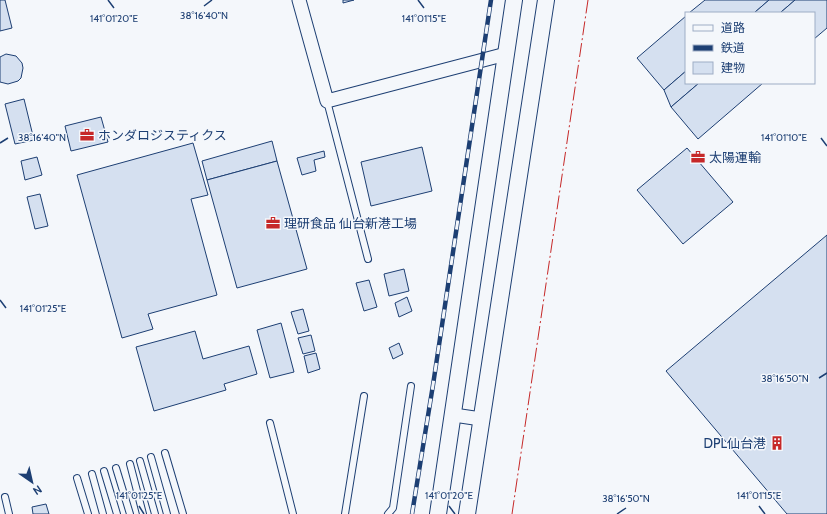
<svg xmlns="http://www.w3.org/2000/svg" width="827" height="514" viewBox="0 0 827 514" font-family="Cabin,'Noto Sans JP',sans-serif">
<rect width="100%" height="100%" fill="#f4f7fb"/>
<g fill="#d5e0f0" stroke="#1d3f73">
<path d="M0,0H5L12,28L0,31Z"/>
<path d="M343,0H354L343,3Z"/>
<path d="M705,0H769L754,13H689Z"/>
<path d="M769,0H795L780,13H754Z"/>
<path d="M795,0H827V28L814,39V13H780Z"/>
<path d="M686,16V71L664,90L637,58Z"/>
<path d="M6,54L16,56L22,63L23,68L21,78L18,81L8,84L0,82V57Z"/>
<path d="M686,71V83H699L671,107L664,90Z"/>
<path d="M699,83H763L698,139L671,107Z"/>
<path d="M24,99L34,140L15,144L5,104Z"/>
<path d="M101,117L108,142L71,151L65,126Z"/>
<path d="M272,141L277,161L207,180L202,161Z"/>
<path d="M193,143L208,195L191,199L217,295L148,314L153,329L122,338L77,175Z"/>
<path d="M422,147L432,191L371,206L361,162Z"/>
<path d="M687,148L733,202L683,244L637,190Z"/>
<path d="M324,151L325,157L314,160L316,171L302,175L297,158Z"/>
<path d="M37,157L42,175L25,180L21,161Z"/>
<path d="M277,161L307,269L237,288L207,180Z"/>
<path d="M40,194L48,226L35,229L27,197Z"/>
<path d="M827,235V514H787L666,371Z"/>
<path d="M404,269L409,291L389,296L384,274Z"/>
<path d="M369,280L377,307L364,311L356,283Z"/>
<path d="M407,297L412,311L399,317L395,303Z"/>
<path d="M303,309L309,331L298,334L291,312Z"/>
<path d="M281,323L294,372L270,378L257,330Z"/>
<path d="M195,331L203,359L249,346L257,374L224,384L226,390L154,411L136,347Z"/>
<path d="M311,335L315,351L303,354L298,338Z"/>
<path d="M399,343L403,354L393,359L389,348Z"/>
<path d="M316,353L320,369L308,373L304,356Z"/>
<path d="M46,504L49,514H33L32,507Z"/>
</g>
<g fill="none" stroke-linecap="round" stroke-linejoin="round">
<defs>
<g id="service">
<path d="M327,101L368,259"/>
<path d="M270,423L293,514"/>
<path d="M165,453L183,514"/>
<path d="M151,457L167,514"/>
<path d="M140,461L155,514"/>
<path d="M130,464L143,514"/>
<path d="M116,468L130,514"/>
<path d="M104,471L117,514"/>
<path d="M92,474L103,514"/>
<path d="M77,478L88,514"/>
<path d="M5,497L9,514"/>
<path d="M345,514L364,396"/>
<path d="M388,514L393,508L411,386"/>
</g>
<g id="minor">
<path d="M299,0L327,101L506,54"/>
<path d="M454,415L481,419"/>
</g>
<g id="tertiary">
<path d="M438,514L514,0"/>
<path d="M467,514L546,0"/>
</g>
</defs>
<use href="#service" stroke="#1d3f73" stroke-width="8"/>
<use href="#minor" stroke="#1d3f73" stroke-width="15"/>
<use href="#tertiary" stroke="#1d3f73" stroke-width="18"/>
<use href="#service" stroke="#f4f7fb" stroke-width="6"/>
<use href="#minor" stroke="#f4f7fb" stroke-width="13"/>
<use href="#tertiary" stroke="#f4f7fb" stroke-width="16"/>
<defs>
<path id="rail" d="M412,514L433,385L491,0"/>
</defs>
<use href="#rail" stroke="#1d3f73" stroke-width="4.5"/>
<use href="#rail" stroke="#f4f7fb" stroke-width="3" stroke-dasharray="9" stroke-linecap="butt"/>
<path stroke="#c62828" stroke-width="1" stroke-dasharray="14 3 2 3" stroke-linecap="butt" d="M512,514L588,0"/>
</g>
<path fill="none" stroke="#1d3f73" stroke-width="1.5" d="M108,0L114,8M418,0L424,8M204,6L212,0M821,138L827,146M0,143L8,138M0,300L6,308M819,378L827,373M139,506L144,514M449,506L455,514M759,506L765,514M617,514L626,508"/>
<defs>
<symbol id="office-bare" viewBox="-9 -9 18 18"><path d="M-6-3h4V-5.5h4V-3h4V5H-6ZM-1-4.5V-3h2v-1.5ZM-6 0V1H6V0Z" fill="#c62828" stroke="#f4f7fb" stroke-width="2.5" paint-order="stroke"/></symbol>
<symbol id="building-bare" viewBox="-9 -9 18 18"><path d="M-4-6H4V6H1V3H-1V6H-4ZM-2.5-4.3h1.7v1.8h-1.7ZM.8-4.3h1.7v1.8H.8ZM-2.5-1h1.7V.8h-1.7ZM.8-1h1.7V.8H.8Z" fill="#c62828" stroke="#f4f7fb" stroke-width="2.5" paint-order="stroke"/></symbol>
</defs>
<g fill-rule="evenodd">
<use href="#office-bare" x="77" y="125" width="20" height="20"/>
<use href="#office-bare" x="688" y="147" width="20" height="20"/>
<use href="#office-bare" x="263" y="213" width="20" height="20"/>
<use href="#building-bare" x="767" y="433" width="20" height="20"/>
</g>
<g text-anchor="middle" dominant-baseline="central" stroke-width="3" stroke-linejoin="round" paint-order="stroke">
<g font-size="13" fill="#1d3f73" stroke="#f4f7fb" text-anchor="start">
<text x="98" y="135">ホンダロジスティクス</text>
<text x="709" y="157">太陽運輸</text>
<text x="284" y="223">理研食品 仙台新港工場</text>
<text x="766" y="443" text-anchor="end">DPL仙台港</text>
</g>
</g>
<g font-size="10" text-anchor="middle" fill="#1d3f73" stroke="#f4f7fb" stroke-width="3" stroke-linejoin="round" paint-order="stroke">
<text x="204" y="19">38°16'40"N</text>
<text x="114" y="22">141°01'20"E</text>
<text x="424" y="22">141°01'15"E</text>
<text x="42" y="141">38°16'40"N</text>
<text x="784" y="141">141°01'10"E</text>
<text x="43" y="312">141°01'25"E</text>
<text x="785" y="382">38°16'50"N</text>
<text x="139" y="499">141°01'25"E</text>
<text x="449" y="499">141°01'20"E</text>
<text x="759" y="499">141°01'15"E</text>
<text x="626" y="502">38°16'50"N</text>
</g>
<rect x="685" y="12" width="130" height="72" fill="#f4f7fb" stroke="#9eadc5"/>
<rect x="693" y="25" width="20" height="6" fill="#f4f7fb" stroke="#9eadc5"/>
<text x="721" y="32" font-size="12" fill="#1d3f73">道路</text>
<rect x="693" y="45" width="20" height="6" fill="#1d3f73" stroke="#9eadc5"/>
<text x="721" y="52" font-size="12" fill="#1d3f73">鉄道</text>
<rect x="693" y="62" width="20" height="12" fill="#d5e0f0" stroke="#9eadc5"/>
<text x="721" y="72" font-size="12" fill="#1d3f73">建物</text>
<g transform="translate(32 482) rotate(146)" stroke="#f4f7fb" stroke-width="3" paint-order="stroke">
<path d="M0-3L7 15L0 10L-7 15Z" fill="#1d3f73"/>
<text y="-6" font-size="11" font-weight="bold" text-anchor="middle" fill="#1d3f73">N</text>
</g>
</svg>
